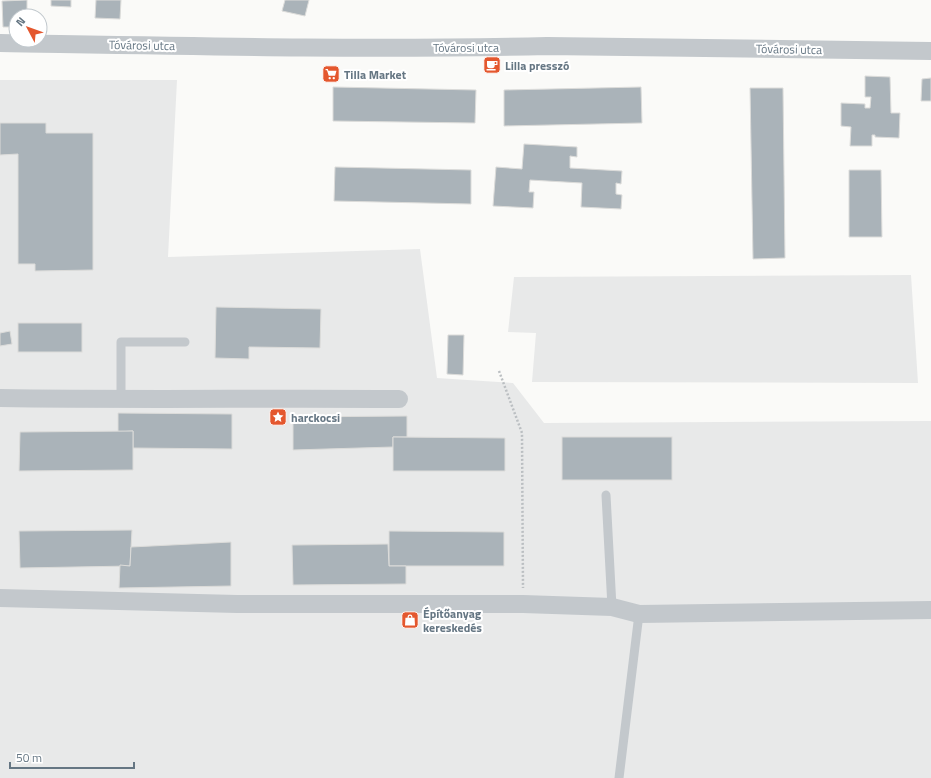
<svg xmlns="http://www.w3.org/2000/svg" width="931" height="778" viewBox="0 0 931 778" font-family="'Titillium Web',sans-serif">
<rect width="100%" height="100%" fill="#fafaf8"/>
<g fill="#e8e9e9">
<path d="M0,80H177L168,257L420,249L437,378L513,383L544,423L931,421V778H0Z"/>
<path d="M911,275L918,383L532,382L536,333L508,332L514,277Z"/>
</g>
<g fill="#aab3b9" stroke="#dcdcda">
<path d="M27,0V16H16V27H3L2,1Z"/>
<path d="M51,0H71V7L51,6Z"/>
<path d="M96,0H121L120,19L95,18Z"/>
<path d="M285,0H309L305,16L282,11Z"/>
<path d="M865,76L890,77L891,113H900L899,138L875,137V135H872V146H850L851,127L841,126V103L865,104V108H870L871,97H865Z"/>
<path d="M931,78V101H921L922,79Z"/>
<path d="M333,87L476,90L475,123L333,121Z"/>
<path d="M641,87L642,123L504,126V90Z"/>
<path d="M750,88H783L785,258L753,259Z"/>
<path d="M0,123H46V133H93V270L35,271V264H18V154L0,155Z"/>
<path d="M524,144L577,147V157L570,156V168L622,171L621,184L616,183V194L622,195L621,209L581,207L582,183L530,180L529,192H534L533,208L493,206L496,167L522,169Z"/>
<path d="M335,167L471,170V204L334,201Z"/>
<path d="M849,170H881L882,237H849Z"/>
<path d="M216,307L321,309L320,348L249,347V359L215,358Z"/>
<rect x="18" y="323" width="64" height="29"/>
<path d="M10,331L12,344L0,346V333Z"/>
<path d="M448,335H464L463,375L447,374Z"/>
<path d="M118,413L232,414V449L133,448V431L118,432Z"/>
<path d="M407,416V437H393V447L293,450V417Z"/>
<path d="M133,431V470L19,471L20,432Z"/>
<path d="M393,437L505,438V471H393Z"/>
<rect x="562" y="437" width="110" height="43"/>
<path d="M132,530L130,566L20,568L19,531Z"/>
<path d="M389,531L504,532V566H389Z"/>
<path d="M231,542V586L119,588L120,565L130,566L131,547Z"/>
<path d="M388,544L389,566H406V584L293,585L292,545Z"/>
</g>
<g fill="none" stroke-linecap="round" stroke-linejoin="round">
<path stroke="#bbbfc2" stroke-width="2.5" stroke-dasharray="2 2" stroke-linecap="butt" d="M499,371L522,433L523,588"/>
<g stroke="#c3c8cc" stroke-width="9">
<path d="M121,400V342H185"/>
<path d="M606,495L612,607"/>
<path d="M619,778L639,614"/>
</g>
<g stroke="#c3c8cc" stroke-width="18">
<path d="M0,43C182,46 365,50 547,46L931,51"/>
<path d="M0,398C133,400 266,398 399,399"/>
<path d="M0,598L237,604H523L612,607L639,614L931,610"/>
</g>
</g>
<defs>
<symbol id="cafe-square" viewBox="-11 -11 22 22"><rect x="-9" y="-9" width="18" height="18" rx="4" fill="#e4572e" stroke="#fff"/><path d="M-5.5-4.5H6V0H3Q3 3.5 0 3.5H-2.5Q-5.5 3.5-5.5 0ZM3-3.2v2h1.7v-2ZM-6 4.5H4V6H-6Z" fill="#fff"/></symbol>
<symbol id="supermarket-square" viewBox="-11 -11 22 22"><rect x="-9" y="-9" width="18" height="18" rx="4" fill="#e4572e" stroke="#fff"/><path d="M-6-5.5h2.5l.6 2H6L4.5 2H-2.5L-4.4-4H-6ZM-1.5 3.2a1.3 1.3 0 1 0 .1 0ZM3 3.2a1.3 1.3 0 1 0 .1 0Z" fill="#fff"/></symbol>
<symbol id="sight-square" viewBox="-11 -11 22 22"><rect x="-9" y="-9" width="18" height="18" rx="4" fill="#e4572e" stroke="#fff"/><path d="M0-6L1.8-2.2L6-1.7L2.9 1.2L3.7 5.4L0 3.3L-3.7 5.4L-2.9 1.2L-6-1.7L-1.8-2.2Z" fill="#fff"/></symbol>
<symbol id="shop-square" viewBox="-11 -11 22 22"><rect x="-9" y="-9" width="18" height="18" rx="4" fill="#e4572e" stroke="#fff"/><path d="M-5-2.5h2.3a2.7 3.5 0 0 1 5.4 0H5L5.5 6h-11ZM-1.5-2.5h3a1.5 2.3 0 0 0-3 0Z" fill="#fff"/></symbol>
</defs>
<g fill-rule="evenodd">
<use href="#cafe-square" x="482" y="55" width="20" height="20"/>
<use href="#supermarket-square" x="321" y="64" width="20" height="20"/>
<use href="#sight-square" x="268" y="407" width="20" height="20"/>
<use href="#shop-square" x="400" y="610" width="20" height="20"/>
</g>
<g text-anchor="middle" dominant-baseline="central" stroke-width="4" stroke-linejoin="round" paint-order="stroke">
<g font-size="12" fill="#657683" stroke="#fff">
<text transform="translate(142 45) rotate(1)">Tóvárosi utca</text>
<text x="466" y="47">Tóvárosi utca</text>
<text transform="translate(789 49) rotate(1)">Tóvárosi utca</text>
</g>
<g font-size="12" font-weight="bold" fill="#657683" stroke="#fff" text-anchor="start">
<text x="505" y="65">Lilla presszó</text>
<text x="344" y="74">Tilla Market</text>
<text x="291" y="417">harckocsi</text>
<text x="423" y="613">Építőanyag<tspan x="423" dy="14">kereskedés</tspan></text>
</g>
</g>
<g transform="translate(28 28) rotate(311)"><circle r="19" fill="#ffffff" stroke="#c1c8cd"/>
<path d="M0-3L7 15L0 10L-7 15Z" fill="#e4572e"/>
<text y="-6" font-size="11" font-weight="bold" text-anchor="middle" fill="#657683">N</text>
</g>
<path d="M10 762v6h124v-6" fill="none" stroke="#657683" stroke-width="2"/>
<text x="16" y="762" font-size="12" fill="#657683" stroke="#ffffff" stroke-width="3" paint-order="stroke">50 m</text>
</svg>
